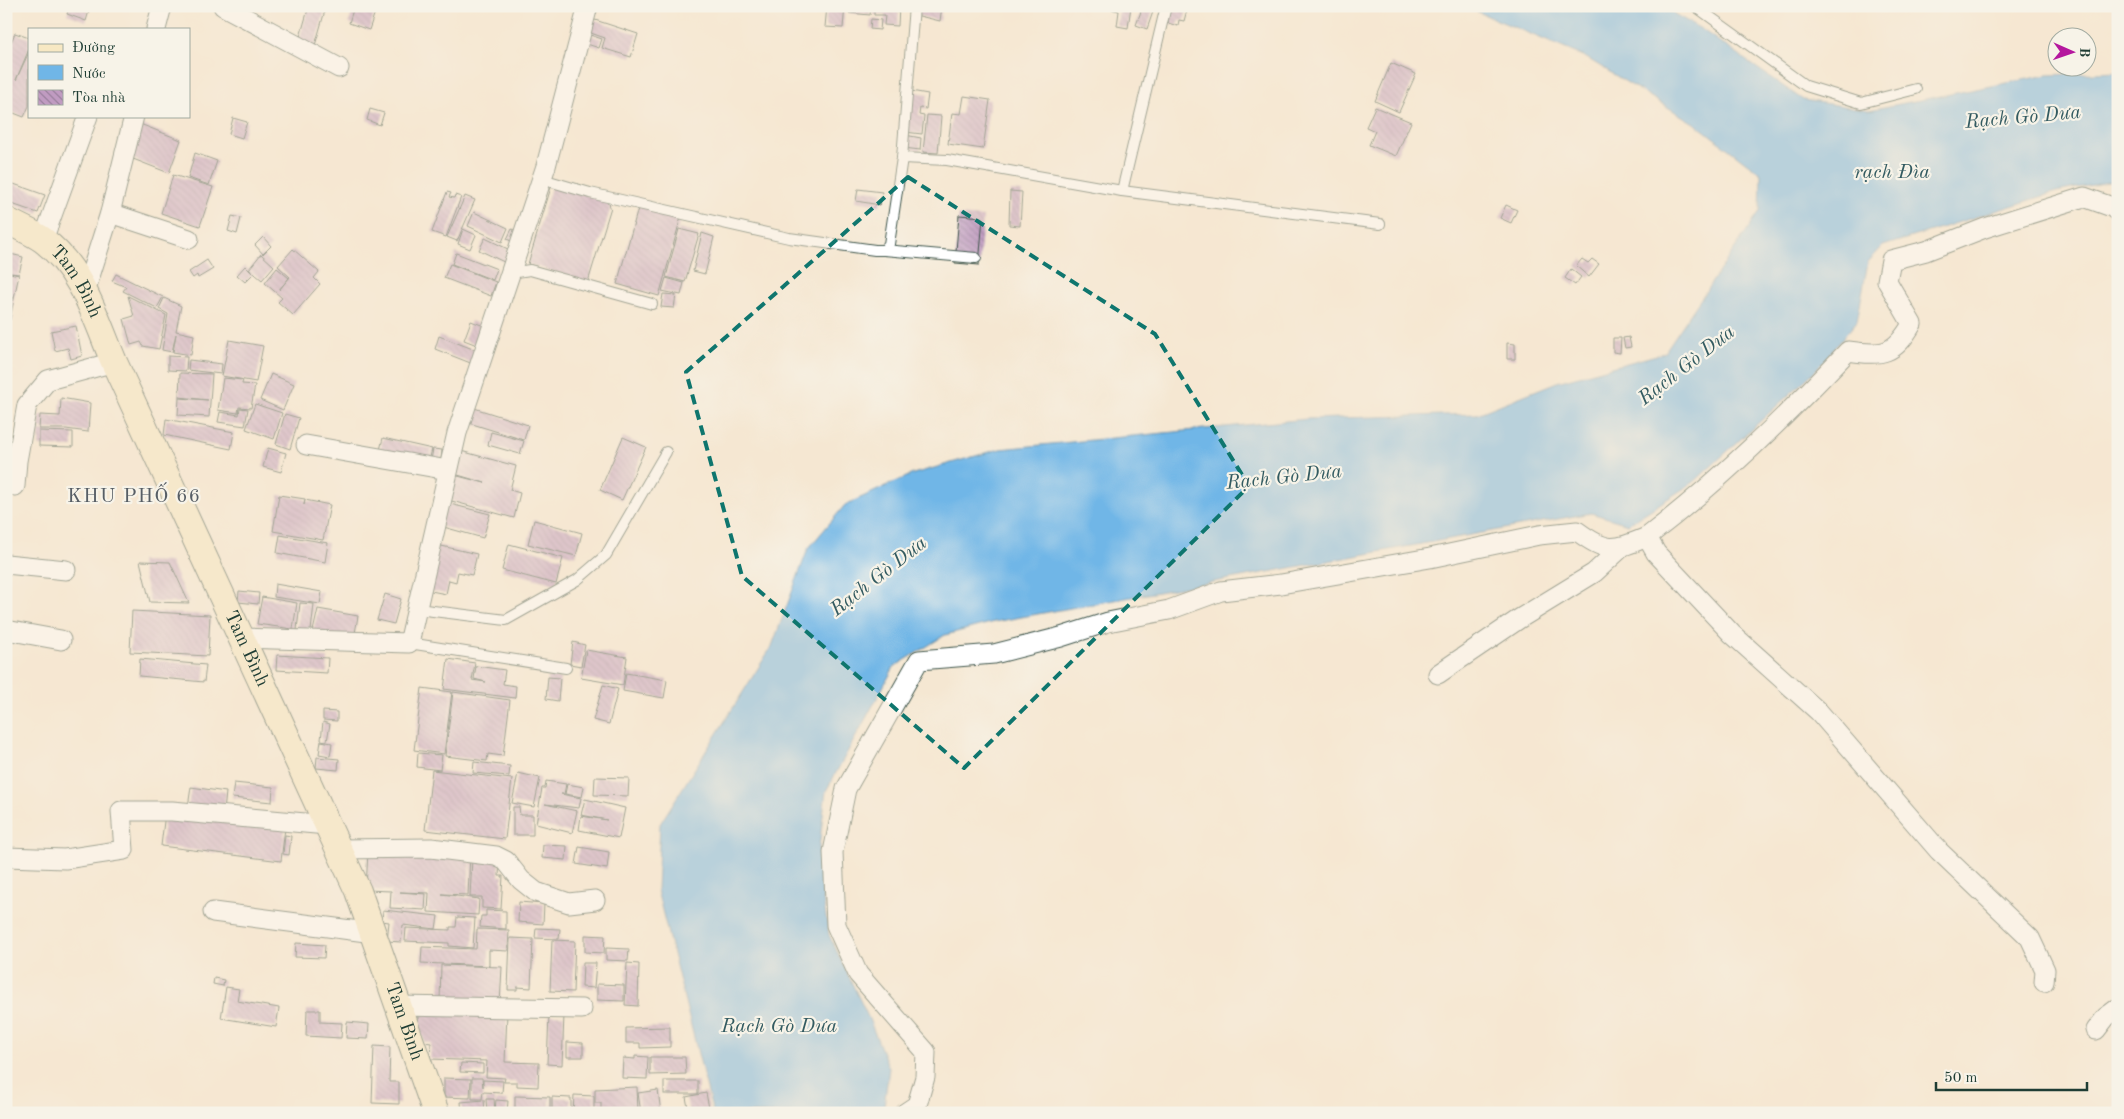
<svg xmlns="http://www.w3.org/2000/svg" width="2124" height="1119" viewBox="0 0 2124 1119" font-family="'Old Standard TT',serif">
<defs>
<pattern id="building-back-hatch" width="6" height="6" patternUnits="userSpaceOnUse" patternTransform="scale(1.25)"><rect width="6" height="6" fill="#c09bc1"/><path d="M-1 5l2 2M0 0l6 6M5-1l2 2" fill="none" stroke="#9b809e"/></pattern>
</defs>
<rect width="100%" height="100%" fill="#f7f3e8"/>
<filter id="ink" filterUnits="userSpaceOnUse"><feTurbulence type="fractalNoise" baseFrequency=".02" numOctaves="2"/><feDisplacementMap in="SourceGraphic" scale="10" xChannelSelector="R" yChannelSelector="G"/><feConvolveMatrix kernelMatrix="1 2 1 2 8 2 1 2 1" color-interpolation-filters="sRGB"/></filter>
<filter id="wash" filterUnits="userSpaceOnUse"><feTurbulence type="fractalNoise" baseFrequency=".0096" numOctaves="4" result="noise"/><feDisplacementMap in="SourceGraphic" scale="20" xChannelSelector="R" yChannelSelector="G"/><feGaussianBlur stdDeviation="1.12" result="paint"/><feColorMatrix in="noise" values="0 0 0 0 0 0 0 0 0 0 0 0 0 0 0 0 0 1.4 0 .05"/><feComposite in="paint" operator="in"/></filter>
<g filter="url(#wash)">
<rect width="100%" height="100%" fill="#f5e7d2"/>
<path fill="#70b6e7" stroke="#487a8e" d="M1464,6H1660L1701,29L1803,100L1869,110L2048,75L2118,72V180L2056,192L1883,246L1868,262L1857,321L1815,371L1694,482L1628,524L1591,513L994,622L945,635L894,667L826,791L819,848L822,892L829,935L869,1019L889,1068L883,1113H713L657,890L660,824L772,646L808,549L845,505L913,474L1000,449L1307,419L1477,414L1557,382L1664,353L1760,211L1761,174L1697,125L1585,57Z"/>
<g id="blocks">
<g fill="url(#building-back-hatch)">
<path d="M70,6L89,11L86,21L67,14Z"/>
<path d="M309,6L326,7L314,49L298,44Z"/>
<path d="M354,6L376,9L369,30L349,23Z"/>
<path d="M827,6H845L843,28L825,27Z"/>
<path d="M850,6H871L870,15L849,13Z"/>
<path d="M874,6H899L898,26L884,25L885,15H874Z"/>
<path d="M917,6H942L940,21L915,15Z"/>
<path d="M1098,6H1131L1128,28L1117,26L1119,11Z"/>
<path d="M1143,6H1155L1147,29L1136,25Z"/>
<path d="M1167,6H1188L1184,21L1179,20L1178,26L1168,23L1169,18L1165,17Z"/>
<path d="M592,19L638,34L631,57L602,48L605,38L588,32Z"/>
<path d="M871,19L881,20L880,30L870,29Z"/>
<path d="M15,33L29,38V49L16,80L29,52V106L24,117L6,110V54Z"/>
<path d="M587,34L602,39L599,48L584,43Z"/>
<path d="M1391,63L1416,74L1399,112L1375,101Z"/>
<path d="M911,91L928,94L926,109L920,108L919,115L924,116L922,134L905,132Z"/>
<path d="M964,96L990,100L983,149L948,144L952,113L961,114Z"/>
<path d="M1375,107L1411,122L1396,156L1369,145L1375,131L1366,127Z"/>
<path d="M370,109L384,113L380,125L367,120Z"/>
<path d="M927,115L941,116L938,153L923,152Z"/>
<path d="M233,118L247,122L242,138L229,134Z"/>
<path d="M6,123L11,125L6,136Z"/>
<path d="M140,124L181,140L169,173L128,157Z"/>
<path d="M905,135L921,138L920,150L904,148Z"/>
<path d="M195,153L217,161L209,185L188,178Z"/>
<path d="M173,175L213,187L200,226L161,213Z"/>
<path d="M8,182L45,195L38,213L6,202Z"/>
<path d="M552,184L610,202L609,207H611L588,282L528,264Z"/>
<path d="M858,189L882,192L880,205L856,201Z"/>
<path d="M1010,191L1022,192L1020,226L1009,225Z"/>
<path d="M447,192L451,193L449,197L454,198L455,195L461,197L446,237L432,232Z"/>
<path d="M465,196L475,200L457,241L447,237Z"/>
<path d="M639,205L681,217L659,296L617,284Z"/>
<path d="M1506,205L1517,210L1511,223L1500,218Z"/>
<path d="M474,212L508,228L502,242L468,226Z"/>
<path d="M959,215L983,217L979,265L955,263Z"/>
<path d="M232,216L241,218L237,234L228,231Z"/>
<path d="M463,229L476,235L470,249L458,244Z"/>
<path d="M512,229L520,233L515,243L507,239Z"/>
<path d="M679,229L699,234L685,282L666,277Z"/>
<path d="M702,233L714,237L705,274L693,271Z"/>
<path d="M263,237L271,246L263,254L255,245Z"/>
<path d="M485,238L510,250L504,262L479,250Z"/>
<path d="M293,249L319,272L314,278L320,284L293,315L278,302L282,298L265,283L277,268L289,278L279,290L290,277L278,266Z"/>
<path d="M6,253L23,257L19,274L10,273L19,275L14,298L6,296Z"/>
<path d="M456,253L497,269L493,280L452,264Z"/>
<path d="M261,254L274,266L262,280L249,269Z"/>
<path d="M1582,259L1588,263L1592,259L1599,264L1589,277L1576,266Z"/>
<path d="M207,260L213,269L198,278L197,275L193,278L189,272Z"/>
<path d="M450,264L496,282L491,296L444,278Z"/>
<path d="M245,266L253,274L245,282L237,275Z"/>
<path d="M1571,269L1581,277L1575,285L1565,278Z"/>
<path d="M116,274L163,297L157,308L123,291L126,287L112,281Z"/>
<path d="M666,278L684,283L681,295L662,291Z"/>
<path d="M663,294L676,295L674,308L661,307Z"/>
<path d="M128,296L166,315L159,349L143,346L141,342L131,345L124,319L134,316Z"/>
<path d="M6,297L14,298L10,320L6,317Z"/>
<path d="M164,298L181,306L176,331L194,335L191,355L173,352L176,334L172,352L162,350L168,314L159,309Z"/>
<path d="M471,321L484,326L477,345L464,340Z"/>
<path d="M76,326L82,356L71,359L68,348L55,351L51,331Z"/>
<path d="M439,336L478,351L473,364L435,349Z"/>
<path d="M1629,337L1631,347L1625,348L1623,338Z"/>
<path d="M1613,338H1621L1620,353L1613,352Z"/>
<path d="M229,340L263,346L256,382L222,376Z"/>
<path d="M1507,343L1515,344V359H1507Z"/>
<path d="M168,356L187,357L186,371L168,370Z"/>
<path d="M189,360L222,364L221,374L188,370Z"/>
<path d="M180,373L212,374L209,417L178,415L179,398L208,400L179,397Z"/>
<path d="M271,374L294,384L283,410L260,400Z"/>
<path d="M223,378L243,380L242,384L255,385L251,408L239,407L238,413L218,410Z"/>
<path d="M61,398L90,403L88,432L66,429H39L40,415L60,416Z"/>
<path d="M255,404L282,413L274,439L246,429Z"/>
<path d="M471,407L528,425L524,440L466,422Z"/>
<path d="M240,408L248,409L245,426L218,422L220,412L239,415Z"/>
<path d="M285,414L299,418L290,449L276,444Z"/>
<path d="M166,419L234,432L231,449L164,435Z"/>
<path d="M39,431L73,432V447L39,446Z"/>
<path d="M491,432L524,441L520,454L488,445Z"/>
<path d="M623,437L646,447L622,500L600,490Z"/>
<path d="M383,438L432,449L428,465L379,454Z"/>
<path d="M268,448L286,453L281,472L263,467Z"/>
<path d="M433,449L442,450L440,468L430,466Z"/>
<path d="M457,450L516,466L510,490L520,493L514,518L448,500L454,475L485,483L451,473Z"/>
<path d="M279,495L305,499L304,505L305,500L330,505L323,540L273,531Z"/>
<path d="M446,503L490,514L483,538L440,526Z"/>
<path d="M534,520L582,533L576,556L528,544Z"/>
<path d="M280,535L328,543L325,562L277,553Z"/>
<path d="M509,544L563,558L556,584L502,570Z"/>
<path d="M437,545L477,554L472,575L458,572L456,582L449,580L446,594L426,590Z"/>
<path d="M140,561L170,562L189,603L150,602Z"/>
<path d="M275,584L322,592L320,604L274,597Z"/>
<path d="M239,591L259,593L258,604L238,602Z"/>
<path d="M385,594L401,599L394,624L377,620Z"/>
<path d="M262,597L297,603L293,629L257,624Z"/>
<path d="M300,603L314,604L311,631L297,630Z"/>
<path d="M318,609L358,616L354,639L313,631Z"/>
<path d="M132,611L210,615L208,656L130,652Z"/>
<path d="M573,642L585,645L581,666L570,664Z"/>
<path d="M586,650L627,657L623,685L581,678Z"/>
<path d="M277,655L328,658L327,673L276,670Z"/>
<path d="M140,659L206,665L204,682L139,676Z"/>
<path d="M448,659L475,663L472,680L486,682L474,679L476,666L505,670L503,684L516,686L515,698L444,689Z"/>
<path d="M626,673L667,680L664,698L623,691Z"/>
<path d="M548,677L560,678L558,701L546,699Z"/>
<path d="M603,685L618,689L609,724L593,720Z"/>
<path d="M422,688L452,692L444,754L414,750Z"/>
<path d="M453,692L510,700L503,756L488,754L487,761L445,756Z"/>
<path d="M323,711L337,712V721L323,720Z"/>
<path d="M323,722L330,724L327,741L321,740Z"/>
<path d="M321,741L332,743L330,756L319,754Z"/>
<path d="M418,753L442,755L440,770L417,767Z"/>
<path d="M317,757L339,759L338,770L316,768Z"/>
<path d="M474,762L510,766L509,776L473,773Z"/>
<path d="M432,770L512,779L505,839L425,830Z"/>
<path d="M518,773L540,778L534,807L512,803Z"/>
<path d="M595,777L629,778L628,796L594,795Z"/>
<path d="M546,781L566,784L564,794H561L581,798L579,808L545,804L577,811L572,833L536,824L542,788H545Z"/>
<path d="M234,783L273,787L272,802L232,798Z"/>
<path d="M567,784L584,787L582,797L565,794Z"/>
<path d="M191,787L226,792L224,812L188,807Z"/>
<path d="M585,799L625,808L619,838L579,830L581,816L607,820L581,815Z"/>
<path d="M513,807H519L520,815H533V835H513Z"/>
<path d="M165,813L285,828L281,861L161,846Z"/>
<path d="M285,835L291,836L289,855L283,854Z"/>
<path d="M543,845L567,846L566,860L542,858Z"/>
<path d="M579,847L609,852L607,869L576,864Z"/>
<path d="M368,850L470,855L468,895L442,894L479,899L478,915L428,912L429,893L400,892L426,894L425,910L390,908L391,891L366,890Z"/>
<path d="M472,858L500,859L499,876H503L501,909L482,908V897H470Z"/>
<path d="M519,902L544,904L543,924L518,922Z"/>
<path d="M383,910L438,916L436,929L403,925L401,942L387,941L389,922L382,921Z"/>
<path d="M486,910L506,911V929L480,927L481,916H486Z"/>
<path d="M457,917L475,918L473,948L449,946V943L405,941L406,928L450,930V927H456Z"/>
<path d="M536,928L560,929L559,939L535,938Z"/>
<path d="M477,929L509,930L508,951L489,950V966L421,963L422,947L476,949Z"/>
<path d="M585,935L605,936L604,953L585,952Z"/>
<path d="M510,938L533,939L531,988L517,987V990H508Z"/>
<path d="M552,940L575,941L573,992L550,991Z"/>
<path d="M296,943L325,945L324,958L295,957Z"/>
<path d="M606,948L629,949L628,961L606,960Z"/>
<path d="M583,963H596L594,988L582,987Z"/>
<path d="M627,963L639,964L638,1006L625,1005Z"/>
<path d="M441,965L502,967L500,1004L440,1001Z"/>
<path d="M214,978L224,980L223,986L213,984Z"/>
<path d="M597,984L624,985V1001L597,1000Z"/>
<path d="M226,987L239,989L237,1001L279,1008L276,1027L221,1018Z"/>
<path d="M307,1010H320V1022L342,1023L341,1038L306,1036Z"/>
<path d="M418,1010L507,1013L505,1062L539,1063L538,1087L517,1086V1082H504L505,1078L486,1077L487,1061L430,1059L431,1043L425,1042L418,1027Z"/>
<path d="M549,1015H564L562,1065L547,1064Z"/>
<path d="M347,1022L369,1024L368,1039L346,1038Z"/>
<path d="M670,1027V1047L640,1048V1043H626V1028Z"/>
<path d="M567,1042L583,1043V1057H567Z"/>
<path d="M374,1046L390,1047L389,1082H399V1104L372,1103Z"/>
<path d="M635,1056L648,1057L647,1079L622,1078L623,1058L635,1059Z"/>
<path d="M650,1057H685L686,1074L650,1075Z"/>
<path d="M461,1063L483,1064V1073L460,1072Z"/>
<path d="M444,1078L471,1079L470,1098L444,1097Z"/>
<path d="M472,1078H482L483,1087V1080L503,1081L502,1093L483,1092L482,1099H472Z"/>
<rect x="664" y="1081" width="34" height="13"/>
<path d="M637,1087L638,1113H601V1103H595V1089Z"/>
<path d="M658,1090L661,1113H641L638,1093Z"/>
<path d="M706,1093L710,1113H689L686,1097Z"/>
<path d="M574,1095L594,1096V1113H573Z"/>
<path d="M515,1096L550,1097V1113H515Z"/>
<path d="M552,1097L571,1098V1113H552Z"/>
<path d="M486,1099H494L495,1111L496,1100L508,1101L507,1112L487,1113Z"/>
<path d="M484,1100L485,1113H462L461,1102Z"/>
</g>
</g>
</g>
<g filter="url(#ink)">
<use href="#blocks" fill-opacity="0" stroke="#3f564c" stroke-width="1"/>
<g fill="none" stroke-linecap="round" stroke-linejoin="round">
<defs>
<g id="lane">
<path d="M1695,6L1806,86L1861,103L1916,89"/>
<path d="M902,158L947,160L1122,191L1380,224"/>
<path d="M542,179L590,193L789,238L875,250H884L889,244L902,158L914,6"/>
<path d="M1122,191L1166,6"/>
<path d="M884,250L976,258"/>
<path d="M510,273L530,270L652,304"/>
<path d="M417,609L506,620L577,580L606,555L666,452"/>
<path d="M409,643L566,668"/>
</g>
<g id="street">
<path d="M223,6L339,68"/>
<path d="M156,29L162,6"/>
<path d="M110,213L189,239"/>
<path d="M43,240L88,116"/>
<path d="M85,292L110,213L134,116"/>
<path d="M306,445L448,470"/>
<path d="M15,486L17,461L27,405L48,380L114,362"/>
<path d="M6,564L66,570"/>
<path d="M6,630L61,640"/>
<path d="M241,638L409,643L457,433L546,166L588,6"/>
<path d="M1438,674L1519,619L1594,573L1620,549"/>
<path d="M339,849L431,848L496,856L506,861L521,880L536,892L569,903L595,900"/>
<path d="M6,857L65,859L124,850L121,811H172L327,825"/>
<path d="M213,912L374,933"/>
<path d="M2044,982L2045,970L2030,938L1939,851L1819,712L1732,634L1656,553L1647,537C1721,480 1784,418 1848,351C1883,356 1894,355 1912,324L1887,281L1891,260L1926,251L1985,228L2084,197L2112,207L2118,212"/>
<path d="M398,1006L582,1009"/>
<path d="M2096,1030L2106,1017L2118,1008"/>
<path d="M905,1113L917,1105L925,1077L926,1052L858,974L836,925L833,852L846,789L919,660L994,654L1061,637L1108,622L1169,610L1221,591L1281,584L1430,558L1539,535L1577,531C1607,553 1613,551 1647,537"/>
</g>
<g id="secondary">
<path id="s1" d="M6,220C18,227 32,232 43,240C82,269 96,319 114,362L358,891L436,1113"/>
</g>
</defs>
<use href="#lane" stroke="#3f564c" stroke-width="12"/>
<use href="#street" stroke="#3f564c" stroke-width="21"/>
<use href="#secondary" stroke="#3f564c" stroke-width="28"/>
<use href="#lane" stroke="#fff" stroke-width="10"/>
<use href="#street" stroke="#fff" stroke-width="19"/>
<use href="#secondary" stroke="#f7e8c3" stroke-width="26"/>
</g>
</g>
<path d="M0 0H2124V1119H0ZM908,177L1155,334L1249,486L964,768L742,576L686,372Z" fill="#f5e7d2" fill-opacity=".55" fill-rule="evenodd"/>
<path fill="none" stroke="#0f766e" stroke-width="4" stroke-dasharray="10 6" stroke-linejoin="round" d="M908,177L1155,334L1249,486L964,768L742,576L686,372Z"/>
<g text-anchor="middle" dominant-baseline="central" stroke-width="4.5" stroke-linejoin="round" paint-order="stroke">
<g font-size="19" fill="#1f3d34" stroke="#f7f3e8">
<text stroke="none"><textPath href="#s1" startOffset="96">Tam Bình</textPath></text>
<text stroke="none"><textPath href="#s1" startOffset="501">Tam Bình</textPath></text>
<text stroke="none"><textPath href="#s1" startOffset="906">Tam Bình</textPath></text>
</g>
<g font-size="20" font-style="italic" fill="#335b61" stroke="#f7f3e8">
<text transform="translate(2023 118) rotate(-5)">Rạch Gò Dưa</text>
<text x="1892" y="173">rạch Đìa</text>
<text transform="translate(1687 366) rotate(-38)">Rạch Gò Dưa</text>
<text transform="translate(1284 478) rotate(-6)">Rạch Gò Dưa</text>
<text transform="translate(879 577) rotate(-38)">Rạch Gò Dưa</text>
<text x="779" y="1027">Rạch Gò Dưa</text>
</g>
<g font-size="20" letter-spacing="1" fill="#575e65" stroke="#f7f3e8">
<text x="134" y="497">KHU PHỐ 66</text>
</g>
</g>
<rect width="2124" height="1119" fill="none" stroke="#f7f3e8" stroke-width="25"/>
<rect x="28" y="28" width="162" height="90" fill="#f7f3e8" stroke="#a1aaa0"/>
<rect x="38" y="44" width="25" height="8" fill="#f7e8c3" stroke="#a1aaa0"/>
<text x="72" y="52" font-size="15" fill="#1f3d34">Đường</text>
<rect x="38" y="65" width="25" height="15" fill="#70b6e7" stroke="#a1aaa0"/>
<text x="72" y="78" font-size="15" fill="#1f3d34">Nước</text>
<rect x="38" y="90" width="25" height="15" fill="url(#building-back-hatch)" stroke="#a1aaa0"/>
<text x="72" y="102" font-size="15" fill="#1f3d34">Tòa nhà</text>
<g transform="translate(2072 52) rotate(92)"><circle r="24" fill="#f7f3e8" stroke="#a1aaa0"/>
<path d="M0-4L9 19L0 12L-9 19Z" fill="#b5179e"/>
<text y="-8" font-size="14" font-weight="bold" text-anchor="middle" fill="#1f3d34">B</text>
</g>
<path d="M1936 1082v8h151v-8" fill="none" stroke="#1f3d34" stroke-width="2.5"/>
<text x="1944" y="1082" font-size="15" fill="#1f3d34" stroke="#f7f3e8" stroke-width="4" paint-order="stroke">50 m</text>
</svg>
